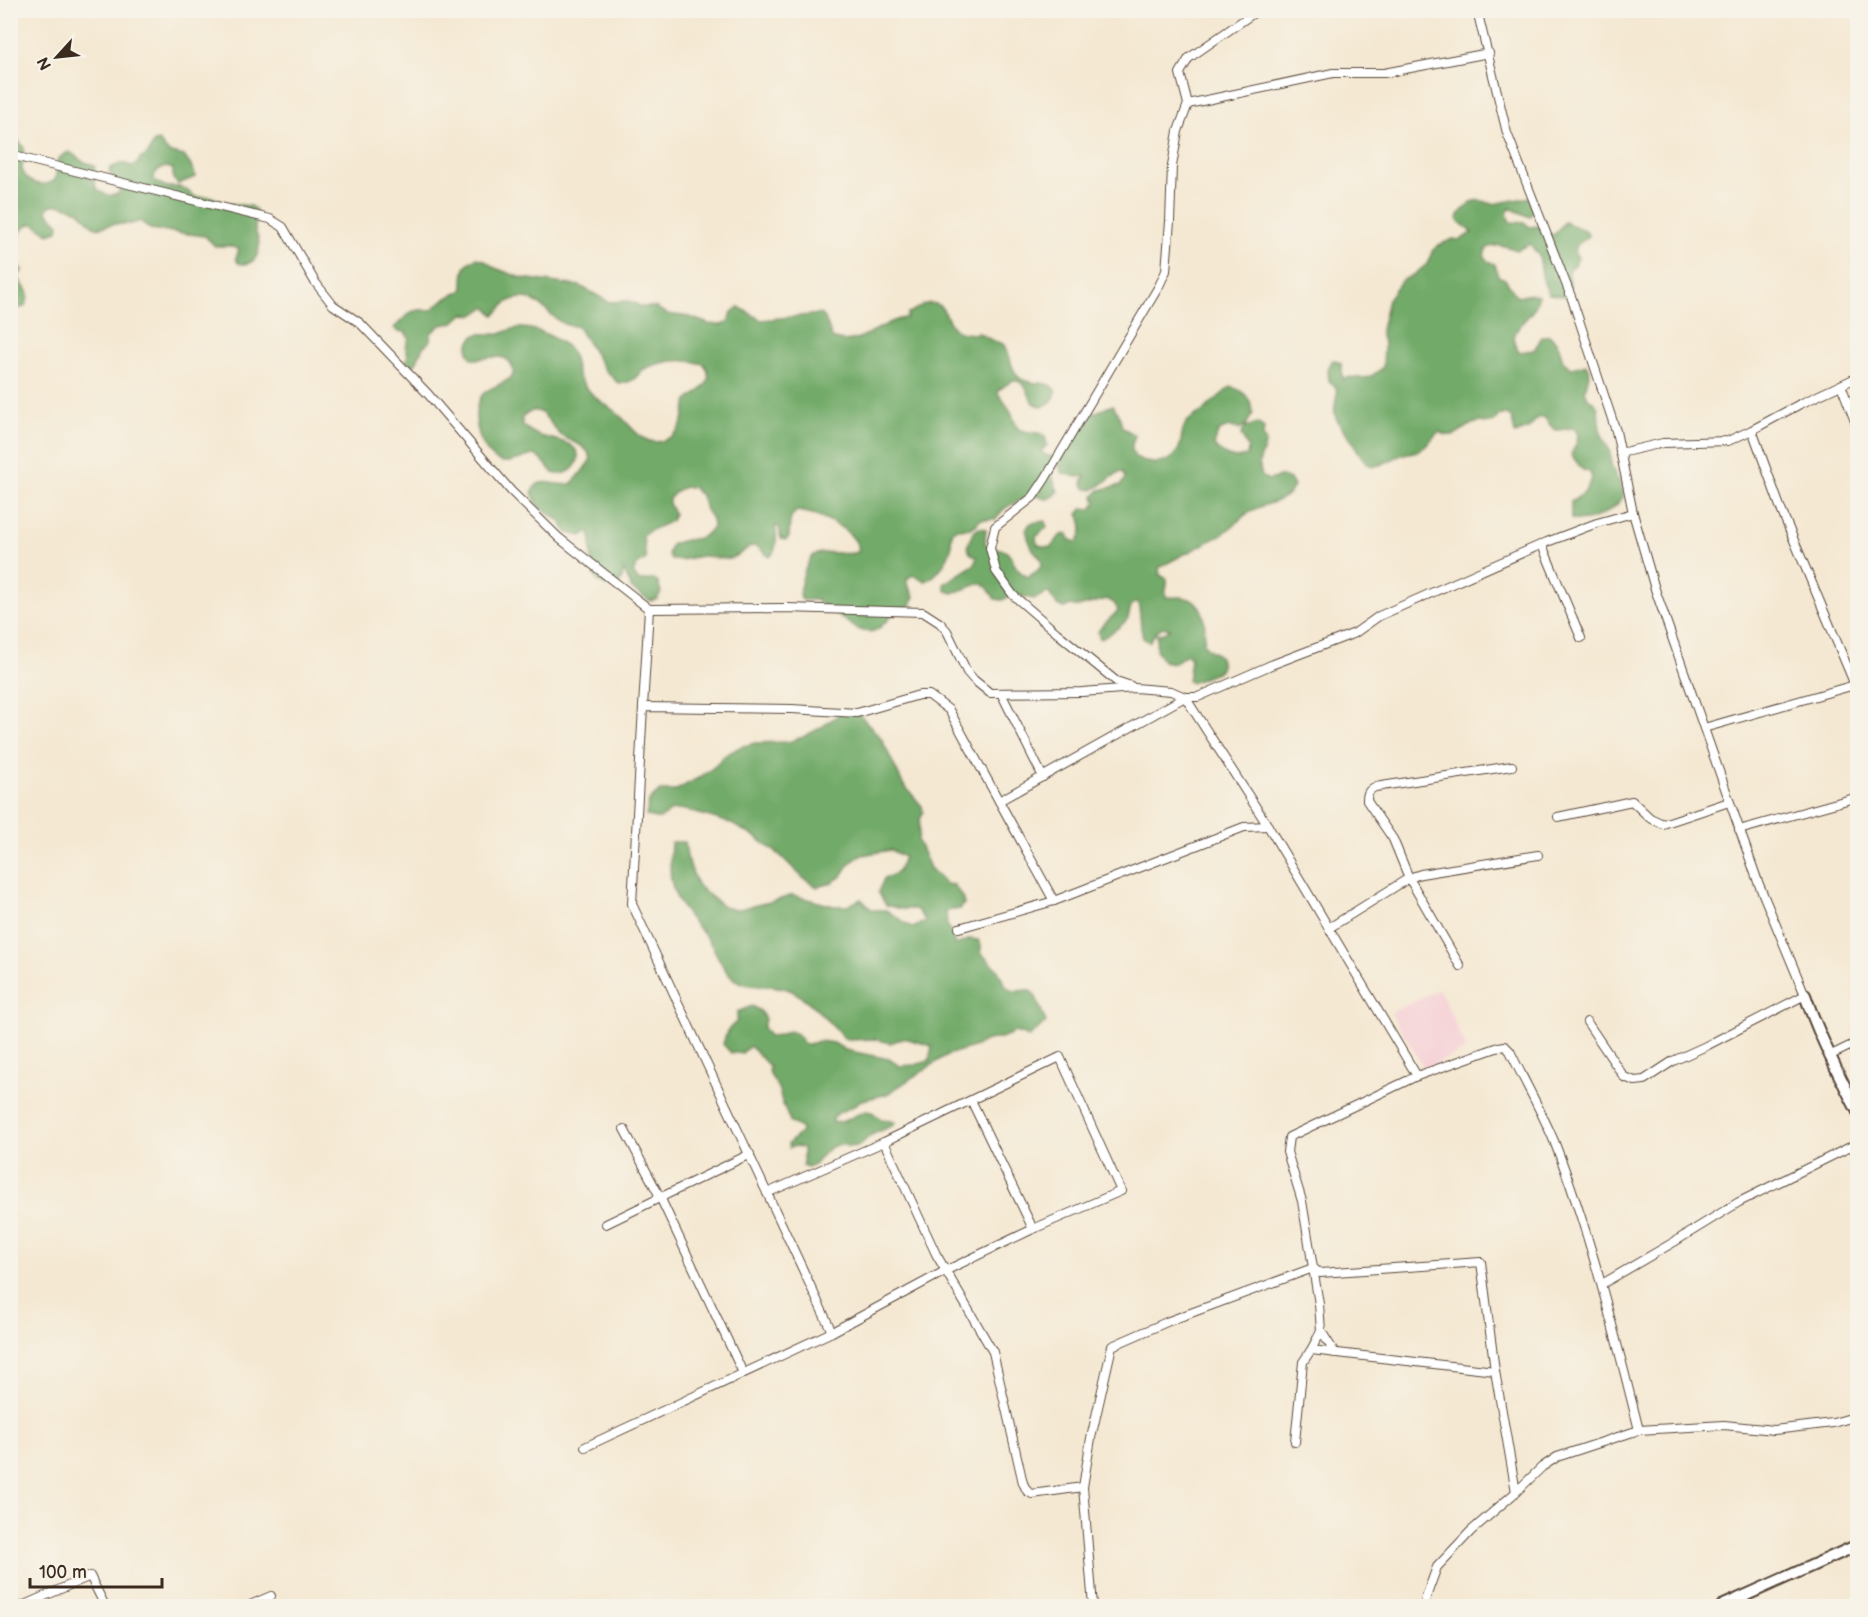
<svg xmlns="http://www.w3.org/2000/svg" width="1868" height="1617" viewBox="0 0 1868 1617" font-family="'Balsamiq Sans',sans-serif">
<rect width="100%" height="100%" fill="#f7f3e8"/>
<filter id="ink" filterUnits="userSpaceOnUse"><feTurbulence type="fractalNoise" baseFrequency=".0167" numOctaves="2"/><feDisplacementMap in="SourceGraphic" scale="12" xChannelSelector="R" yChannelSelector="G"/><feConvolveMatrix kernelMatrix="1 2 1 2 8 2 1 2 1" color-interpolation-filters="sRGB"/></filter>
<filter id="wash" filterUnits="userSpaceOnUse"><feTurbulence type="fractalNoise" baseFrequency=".008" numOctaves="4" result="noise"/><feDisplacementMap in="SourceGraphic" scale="24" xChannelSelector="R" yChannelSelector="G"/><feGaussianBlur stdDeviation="1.35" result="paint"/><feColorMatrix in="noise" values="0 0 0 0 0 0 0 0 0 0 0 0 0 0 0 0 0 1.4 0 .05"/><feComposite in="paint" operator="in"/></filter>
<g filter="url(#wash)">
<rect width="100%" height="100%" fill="#f4e8d2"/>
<path fill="#f6cfd5" d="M1439,989L1467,1049L1428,1067L1423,1066L1391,1013Z"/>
<g fill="#72aa69" stroke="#566a44" stroke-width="1.5">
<path d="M11,139L18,140L24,148L22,170C27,184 43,188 55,180C59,165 52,158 70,152L82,161L95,166L94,178L96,188C102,194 111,198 119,193L120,188L109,171L110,168L123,163L132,166L137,164L140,158C150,157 149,149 154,142L159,141L168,152L184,156L191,166L195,174V177L178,184L173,179V169C164,165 159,168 154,175L155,182L167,187H182L196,197H212L226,203L250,206L256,210C259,217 255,221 255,229C256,234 259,239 259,244C260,257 251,267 238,263L236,258L239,249L230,246H215L205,236L150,229L140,221L131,224H114L97,228L92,225L79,211L62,205H52L48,207L47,212L59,224L58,231L48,234C43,231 38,224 32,224C18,224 14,252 17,262C18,265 21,268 22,271L18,277C25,290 33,292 24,307L14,309L11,307Z"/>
<path d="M1530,197L1533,211L1530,217L1510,208L1507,214L1510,222L1525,223L1530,227L1537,226L1548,236L1555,234L1564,222L1585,230L1589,236L1577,245L1575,252L1578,258L1575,264L1569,269C1568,282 1575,286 1564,296L1549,294L1543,281L1539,256L1530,244L1517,250C1505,246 1499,243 1487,248L1484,255L1488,262L1495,264L1498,276L1505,279L1517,297L1531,294L1538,295C1539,318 1501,327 1519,352L1534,350L1542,337L1549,335C1552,338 1558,343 1559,347C1562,357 1561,362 1572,368L1586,364L1590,370L1585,391L1588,398L1594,402L1598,408L1600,430L1609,450L1611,458V465L1623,490V497C1613,512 1588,525 1571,519V502L1584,493L1592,479L1590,472L1583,470L1571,455L1577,442L1578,434L1574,428C1554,429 1558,436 1544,417L1537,418L1528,429L1515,434L1512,419L1506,414L1498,416L1494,422C1487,424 1482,421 1475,423C1461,427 1456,442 1439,432C1432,437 1429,444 1423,448C1417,453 1408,452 1401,455C1371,470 1370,473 1352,441C1347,432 1337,425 1335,414C1332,399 1345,392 1329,381C1328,372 1327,367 1333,360L1341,363L1343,379C1351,375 1356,379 1364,378C1371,377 1378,372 1383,367L1384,344L1381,337V330L1388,299L1401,281L1415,274L1427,264L1433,250L1439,245L1453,239L1460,240L1472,233C1468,226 1462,226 1457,219L1461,212L1472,202L1479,200L1493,204Z"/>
<path d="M477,258L484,260L495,268L522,278L580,286L609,302L629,301L642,307H655L667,314L690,317L709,324L721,325L726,323L729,321L732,312L739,307L761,320L820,314L825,318L832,338C859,350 882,319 907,318L908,313C915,311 919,306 925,304C948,299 944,322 956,330C962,334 968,333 975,334L977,332L991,340L1003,344C1011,354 1010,371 1021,379C1035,387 1050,378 1056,392C1054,401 1049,404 1042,407C1024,402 1033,383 1013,380L999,390L998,393L1010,410L1018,429C1027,434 1037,430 1045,436L1047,445L1041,451L1045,455L1054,457C1057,465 1052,469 1053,477C1053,482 1057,487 1058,492C1046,505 1042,496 1030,494C1016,506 1007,501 996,519H981C968,535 969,525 954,530C949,536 952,540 951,548C948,560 937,577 925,581L913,575L907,579V584L914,596L911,605L896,612L878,629L871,632L859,630L815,600H802C796,591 806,562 814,555C830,548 848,558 859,551C856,529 818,513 797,511C788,517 790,526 789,537L786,540L781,539L779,527L775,526C777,536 778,549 770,557C764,555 761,547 755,546C749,544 741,556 731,558C723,561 712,556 703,556C693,556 681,563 671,559L668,554L671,545C689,535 699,545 713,527L712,519L706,510L700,493H698L693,487C680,486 677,490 669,499V503L674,514L671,521C662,527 650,528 643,536L646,559L636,566L633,573L639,581L654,579L658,583L661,592L657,599L650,601L632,589L624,570L621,581L618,585C583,592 594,551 590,532L581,536L568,533L560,521L538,506L532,493C538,473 557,488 570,484C576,481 587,465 591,459C587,444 574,444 562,436C549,427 543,398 522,417L523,426C530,431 536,435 544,437C554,440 563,440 572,446C588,458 570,479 553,473L543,461L535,455C524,456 516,463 504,462C481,460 466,411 484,393C491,386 517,381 513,369C508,349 486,360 473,359C464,351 468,339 478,334C485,333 493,335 500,334C505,332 509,330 513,329C530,325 551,335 565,345C578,355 573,370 581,381C591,397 605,403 618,414C628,422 634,433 645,439C658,447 677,437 682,423C685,416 685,409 687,401C699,391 717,383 704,364C681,357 661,360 640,371L641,372C633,381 630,383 618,383L605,370L578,327C573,325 569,326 564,324C546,315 537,291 512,300C503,303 501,311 494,315L486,307L474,315L463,314L453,323L441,325L431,333L430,341L423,347L415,365L410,367L406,361L408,356L406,347L409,338L405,332L397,331L394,328C409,314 409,308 431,310L445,299L461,291L463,288C463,275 462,263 477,258Z"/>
<path d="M1231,387C1246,391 1250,399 1253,413L1246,425L1239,429C1230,426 1225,427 1218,432L1214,446C1223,455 1235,462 1247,455L1248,448L1241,435L1245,427L1258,423L1264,428L1263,436L1266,442L1259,463L1262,477L1269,480L1283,476L1290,479L1294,486C1288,502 1265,503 1251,511C1241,517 1234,526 1225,532C1204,546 1180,555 1159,568L1160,575L1167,579C1168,586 1164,591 1166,597C1173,598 1179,596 1186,598C1208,603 1205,627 1204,644C1213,657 1223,649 1221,669L1218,672L1191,683L1188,681L1191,659L1187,654L1174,663L1163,661L1156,649L1157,634L1164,633L1170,629L1163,627L1157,631L1149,642L1143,638C1139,625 1142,613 1137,601C1128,607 1131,609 1128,618C1126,623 1105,638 1100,639L1098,632C1102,623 1112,619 1118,610L1114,603L1107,599L1078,607L1071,605L1064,608L1057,605L1048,592L1035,599L1013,595L1002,600L995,599L987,587L981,583L953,593L946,591L944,584L975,564L977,557L970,553L967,547L973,533L979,528L986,529L985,543L990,548C1018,547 1007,568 1028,577C1031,575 1038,571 1040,568C1046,558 1035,554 1032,548C1029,542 1027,535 1026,529L1031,523L1045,521L1047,527L1036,537L1037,544L1044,547H1051L1061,535L1068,534L1070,540L1077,542C1084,533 1083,524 1078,514L1083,508L1091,509L1096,503L1094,496L1100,490L1121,485L1125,478L1122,471C1110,476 1103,486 1092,490L1085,488L1082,482L1085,476L1077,477L1062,473L1057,461L1086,416L1113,405L1120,418L1122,427L1135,435C1134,439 1131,445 1132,449C1133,465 1162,466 1171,458C1186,445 1178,438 1185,425C1189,418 1197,415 1203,411C1212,403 1221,394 1231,387Z"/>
<path d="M845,710L859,714L881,738L903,784L922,806L923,812L920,820L918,841L930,868L946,884L954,885L962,897L964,904L960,909L946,911L947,925L956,945L970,939L978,940L981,946V953L997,969L1007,988L1014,991L1029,990L1035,995L1046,1022L1029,1037L1015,1032L1001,1038L987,1040L976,1046L947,1055L887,1094L859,1101L856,1105L838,1113L833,1119V1123L844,1121L865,1111L872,1112L881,1119L895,1122L894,1125L871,1135L859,1146L848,1147L845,1145C828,1143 823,1155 814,1165L807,1167L803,1165V1148L796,1146L789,1148L788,1144L802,1131L801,1128L791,1123C786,1113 782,1103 779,1091C777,1083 770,1077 768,1070L770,1067L750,1046L742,1053H731L723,1044L727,1031L737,1021V1012L752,1006L760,1011L765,1019L763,1028L769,1036L780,1035L789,1031L797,1034L805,1045L819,1041L834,1043L845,1050L889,1059L900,1066L915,1065L929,1061L932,1046L904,1038L890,1043L875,1039L846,1040C830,1024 808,996 787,989C769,983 750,990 734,979C724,973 716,951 709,941C703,932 695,925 688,916C668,889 669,875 671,842H685L687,857L697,885L721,905L735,910L778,900L792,895L834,906H848L861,899L872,910H886L913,928L926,921L916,909H901L886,905L878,892L884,879L898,872L904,857L891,850L862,855L850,863L842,876L831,883L817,887L803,878L782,857L757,838L730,823L686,810H672L660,819L646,816L649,801L660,791H675L700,777L714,767L724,756L740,747L755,743L788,742L803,737L820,728Z"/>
</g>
</g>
<g filter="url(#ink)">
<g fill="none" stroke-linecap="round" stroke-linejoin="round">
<defs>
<g id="street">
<path d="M1477,10L1507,133L1572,299L1616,431L1633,513L1655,589L1758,882L1805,995L1706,1046L1673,1061L1644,1080L1635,1081L1624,1077L1587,1022"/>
<path d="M1188,104L1333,73H1384L1489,53"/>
<path d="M10,155L270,219L283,227L315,282L333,305L360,323L428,394L511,491L559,538L649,609L786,608L923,612L940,623L947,631L967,672L974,680L990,693L1082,692L1135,688L1171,691L1185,697L1268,826L1417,1076L1499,1047L1505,1046L1510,1051C1524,1081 1541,1110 1554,1141C1591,1235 1614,1332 1639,1430L1724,1425L1774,1430L1833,1423L1858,1416"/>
<path d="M1841,385L1858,429"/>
<path d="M1752,430L1782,512L1855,685"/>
<path d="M1620,453L1663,443L1728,441L1752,430L1800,404L1858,377"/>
<path d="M1542,545L1581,638"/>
<path d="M1131,686L1116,681L1057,633L1013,595L996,571L990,548L995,527L1033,497L1045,479L1159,286L1166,271L1170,221L1172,166L1178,131L1188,104L1180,73L1189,58L1258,10"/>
<path d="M1001,693L1043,777"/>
<path d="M643,707L649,609"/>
<path d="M1704,728L1858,684"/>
<path d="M999,801L1185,697H1198L1271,665L1355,633L1379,616L1547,542L1597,523L1633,513"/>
<path d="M1558,817L1632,801L1650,818L1663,824L1729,802"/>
<path d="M1739,830L1858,797"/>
<path d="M959,928L1054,901L1244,827L1268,826"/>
<path d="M1329,928L1409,878L1421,874L1538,855"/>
<path d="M1460,966L1409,878L1393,839L1367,801C1367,794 1368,790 1375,787L1512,766"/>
<path d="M1829,1056L1858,1042"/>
<path d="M1417,1076L1289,1137L1287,1152L1302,1201L1319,1304L1321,1331L1311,1350L1495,1371L1516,1492L1542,1467L1557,1457L1639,1430"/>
<path d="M624,1129L660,1197L743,1373"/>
<path d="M884,1142L936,1254L993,1352L1023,1483L1027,1491L1032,1494L1083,1487"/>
<path d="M767,1193L884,1142L1060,1057L1121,1191L1033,1229L971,1100"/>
<path d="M606,1224L750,1154"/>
<path d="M1602,1284L1674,1242L1739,1202L1858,1143"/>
<path d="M1321,1331L1335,1353"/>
<path d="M832,1332L632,904L643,707L792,709L857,713L919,695H929L949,710L1054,901"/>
<path d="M1295,1442L1303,1362L1311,1350"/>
<path d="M585,1447L832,1332L945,1271L1033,1229"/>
<path d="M22,1606L90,1576L105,1606"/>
<path d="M248,1606L271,1596"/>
<path d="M1093,1606L1083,1487L1091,1438L1112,1346L1169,1321L1313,1268L1320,1273L1481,1262L1495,1371"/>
<path d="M1425,1606L1426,1597L1437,1567L1471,1531L1516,1492"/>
</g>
<g id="secondary">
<path d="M1805,995C1819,1036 1838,1074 1858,1112"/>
<path d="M1722,1606L1858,1545"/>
</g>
</defs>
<use href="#street" stroke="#574639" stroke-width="10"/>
<use href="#secondary" stroke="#574639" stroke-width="14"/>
<use href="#street" stroke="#fff" stroke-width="8"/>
<use href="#secondary" stroke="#fff" stroke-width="10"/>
</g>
</g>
<rect width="1868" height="1617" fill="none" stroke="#f7f3e8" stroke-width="36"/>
<g transform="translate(57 57) rotate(243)" stroke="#f7f3e8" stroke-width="4.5" paint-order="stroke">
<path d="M0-4.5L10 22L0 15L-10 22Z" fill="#3b2a1e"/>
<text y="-9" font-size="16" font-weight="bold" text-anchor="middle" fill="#3b2a1e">N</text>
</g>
<path d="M30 1578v9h132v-9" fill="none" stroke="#3b2a1e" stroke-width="3"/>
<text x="39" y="1578" font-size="18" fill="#3b2a1e" stroke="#f7f3e8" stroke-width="4.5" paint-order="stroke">100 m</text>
</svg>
